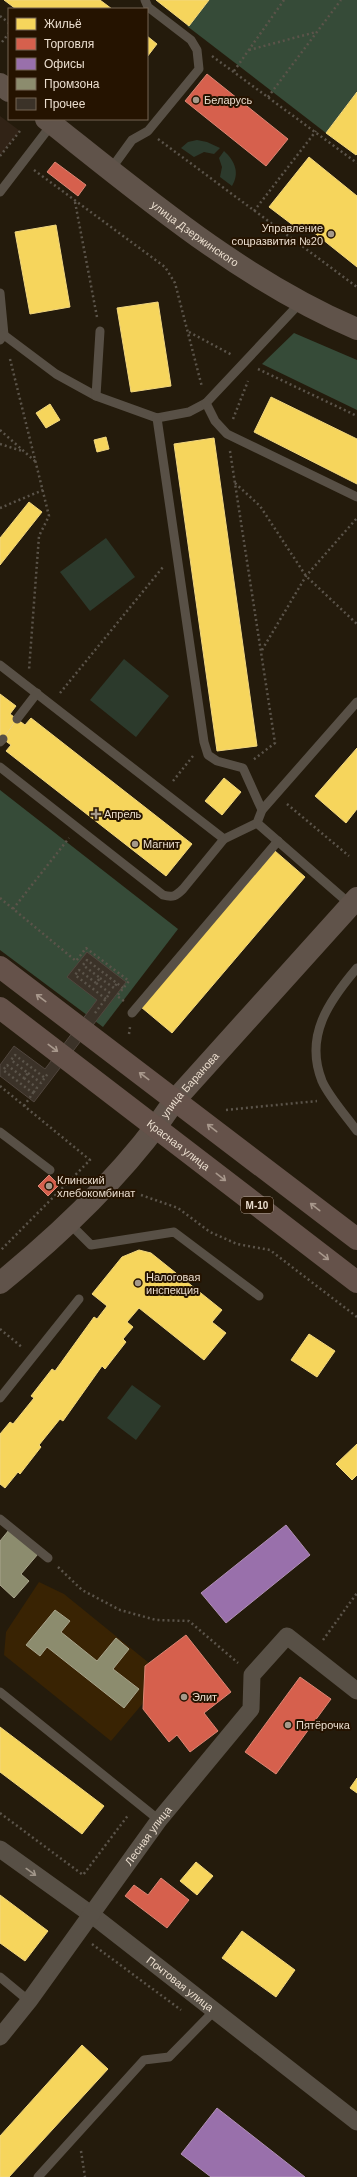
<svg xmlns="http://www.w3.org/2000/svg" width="357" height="2177" viewBox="0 0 357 2177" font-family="Arial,sans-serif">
<rect width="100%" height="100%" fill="#241b0c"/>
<path fill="#312316" d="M0,116L20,131L0,156Z"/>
<path fill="#392303" d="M39,1582L64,1594L149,1663L145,1667L144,1702L111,1741L4,1655L6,1632Z"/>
<g fill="#2c3a2c">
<path d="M197,140L207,142L220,148L214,154L204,152L194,157L181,148L188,142Z"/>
<path d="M224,151C235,161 240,173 232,186L220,177L222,167L219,158Z"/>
<path d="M106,538L135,577L90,611L60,572Z"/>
<path d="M124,659L169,696L136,737L90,700Z"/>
<path d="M132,1385L161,1406L136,1440L107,1418Z"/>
</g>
<g fill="#364b38">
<path d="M209,0H357V92L326,133L187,26Z"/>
<path d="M294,333L357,360V410L262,364Z"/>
<path d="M0,790L178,929L103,1027L0,950Z"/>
</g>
<g fill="#f6d55c" stroke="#f2d77e">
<path d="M4,0H100L112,9H16Z"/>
<path d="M156,0H209L189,26Z"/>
<path d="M147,36L157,44L147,57Z"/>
<path d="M357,92V154L356,155L326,133Z"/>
<path d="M309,157L357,196V267L302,223L298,229L269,207Z"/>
<path d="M56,225L70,307L30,314L15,232Z"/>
<path d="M158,302L171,386L131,392L117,308Z"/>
<path d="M271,397L357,439V484L254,432Z"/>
<path d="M50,404L60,420L46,428L36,413Z"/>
<path d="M106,437L109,449L97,452L94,440Z"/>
<path d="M214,438L257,746L217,751L174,444Z"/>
<path d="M29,502L42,512L0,565V538Z"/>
<path d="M0,694L16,706L10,714L17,719L3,739L0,736Z"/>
<path d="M31,718L192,844L166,876L6,751L11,745L3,739L17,719L25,725Z"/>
<path d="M357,748V809L346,823L315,796Z"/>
<path d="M224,778L241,792L222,815L205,801Z"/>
<path d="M275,851L305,877L172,1033L141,1007Z"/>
<path d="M139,1250L151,1253L222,1310L212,1322L226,1333L204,1360L139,1308L127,1322L133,1327L123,1339L126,1342L105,1369L102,1366L63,1421L60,1419L39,1445L41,1447L20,1474L18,1472L5,1488L0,1484V1434L10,1422L13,1424L34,1398L31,1396L52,1369L55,1371L94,1317L97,1319L107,1306L92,1294L122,1257Z"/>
<path d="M309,1334L335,1351L317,1377L291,1360Z"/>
<path d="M357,1444V1475L352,1480L336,1464Z"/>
<path d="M0,1727L104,1806L82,1834L0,1772Z"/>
<path d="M357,1778V1793L350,1788Z"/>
<path d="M196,1862L213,1876L197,1895L180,1881Z"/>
<path d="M0,1895L48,1931L25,1961L0,1943Z"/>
<path d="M242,1931L295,1970L276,1997L222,1958Z"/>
<path d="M82,2045L108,2069L9,2177H0V2136Z"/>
</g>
<g fill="#d6604d" stroke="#dc8674">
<path d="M207,74L288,139L266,166L185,101Z"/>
<path d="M55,162L86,185L78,196L47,172Z"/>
<path d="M49,1175L59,1185L48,1196L38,1186Z"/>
<path d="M186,1635L231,1692L204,1713L218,1731L190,1752L177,1735L169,1742L143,1709L145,1666Z"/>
<path d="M300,1677L331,1699L276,1774L245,1752Z"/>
<path d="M161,1878L189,1900L167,1928L125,1896L134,1885L148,1895Z"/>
</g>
<g fill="#9970ab" stroke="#b191b6">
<path d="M286,1525L310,1555L226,1623L201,1593Z"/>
<path d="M217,2108L305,2177H211L181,2154Z"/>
</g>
<g fill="#8c8c6e" stroke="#a8a48b">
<path d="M9,1530L38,1554L21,1574L29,1581L14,1598L0,1585V1541Z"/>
<path d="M55,1610L70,1621L61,1632L97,1661L116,1638L129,1649L113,1669L139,1689L124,1708L47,1647L40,1656L26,1645Z"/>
</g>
<path fill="#3b3228" stroke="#51463e" d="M87,952L126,982L34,1102L0,1076V1065L14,1046L45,1069L97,1000L67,977Z"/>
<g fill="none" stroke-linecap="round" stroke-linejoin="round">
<g stroke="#5b544a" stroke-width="2.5" stroke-dasharray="2 3" stroke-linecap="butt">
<path d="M0,16L9,23"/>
<path d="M2,42L9,33"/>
<path d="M249,50L316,32"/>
<path d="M212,56L357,163"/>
<path d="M234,71L284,0"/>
<path d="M268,97L341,0"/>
<path d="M158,139L357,287"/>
<path d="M0,156L20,131"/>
<path d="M34,170L165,267L175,283L202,387"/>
<path d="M75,202L97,317"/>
<path d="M254,211L316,131"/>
<path d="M189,332L232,355"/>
<path d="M10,359L49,516L39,536L29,670"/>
<path d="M258,369L357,416"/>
<path d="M233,419L248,381"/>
<path d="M0,430L36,462"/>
<path d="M0,444L22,451"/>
<path d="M230,451L275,743L253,760"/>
<path d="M235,483L260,506L306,576L357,624"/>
<path d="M0,508L43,490"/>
<path d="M262,650L306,576L357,518"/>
<path d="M60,693L163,567"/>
<path d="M173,781L193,756"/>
<path d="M287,804L349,856"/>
<path d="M0,898L76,961L86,948L129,981L117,996L124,1001"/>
<path d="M13,909L69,838"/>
<path d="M100,978L114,988L117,983"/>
<path d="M106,999L75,975L79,970L96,983L100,978L83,965L87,960L123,988"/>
<path d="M95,1013L110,993L96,983"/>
<path d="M129,1034L130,1027"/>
<path d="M28,1073L41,1083L49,1072"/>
<path d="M24,1078L37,1088L33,1093"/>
<path d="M0,1086L90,1160L0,1251"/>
<path d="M24,1106L33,1093L3,1070L7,1065L24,1078L28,1073L11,1060L15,1055L45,1078"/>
<path d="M226,1110L317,1101"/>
<path d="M60,1178L68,1184"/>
<path d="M141,1195L178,1208L210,1232L237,1244L270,1250L357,1317"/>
<path d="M0,1329L23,1348"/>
<path d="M58,1567L82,1590L120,1610L156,1620L189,1621L238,1663"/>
<path d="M323,1640L357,1593"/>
<path d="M0,1813L83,1875L129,1814"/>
<path d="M92,1944L181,2010"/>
<path d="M81,2151L85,2177"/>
</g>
<g stroke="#585046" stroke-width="9">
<path d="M111,169L132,140L148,131L199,69L197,50L191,40L148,7L145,0"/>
<path d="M0,192L52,124"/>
<path d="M0,293L4,335L0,340"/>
<path d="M4,335L56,374L96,396L157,418L189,412L206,403L300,303"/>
<path d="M96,396L100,331"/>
<path d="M206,403L215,421L227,434L357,497"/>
<path d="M157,418L204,742L208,755L217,761L243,768L262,810"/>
<path d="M0,665L224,839"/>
<path d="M17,719L37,693"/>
<path d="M0,742L3,739"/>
<path d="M0,767L163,895C173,898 176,896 183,889L224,839L257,823L262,810L357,702"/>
<path d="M257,823L351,905"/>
<path d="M357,968C329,1001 304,1036 322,1081C329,1097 347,1117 357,1131"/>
<path d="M132,1013L278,841"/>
<path d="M0,1132L50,1170"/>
<path d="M69,1223L91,1245L174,1232L259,1296"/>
<path d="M0,1398L79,1299"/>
<path d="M0,1519L48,1558"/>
<path d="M0,1692L159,1820"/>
<path d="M0,1977L29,2001"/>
<path d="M38,2177L144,2060L169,2057L215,2010"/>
</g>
<g stroke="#585046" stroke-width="17">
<path id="s1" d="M0,1849L92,1915L357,2122"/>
<path id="s2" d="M0,2037L29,2001L159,1820L251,1709L252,1675L287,1636L357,1691"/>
</g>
<g stroke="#60534a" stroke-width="22">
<path d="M0,84L9,91"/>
<path id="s3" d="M46,119C143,196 242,280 357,329"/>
<path id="s4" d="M0,1283C65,1230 128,1170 175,1100L357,898"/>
</g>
<g stroke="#65524a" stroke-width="22">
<path d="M0,967L357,1239"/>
<path id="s5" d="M0,1008L357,1282"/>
</g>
</g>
<defs><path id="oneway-shaft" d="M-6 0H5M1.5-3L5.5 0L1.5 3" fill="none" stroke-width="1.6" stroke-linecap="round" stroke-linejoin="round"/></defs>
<g stroke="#a8988c">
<use href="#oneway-shaft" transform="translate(41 998) rotate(-143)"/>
<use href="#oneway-shaft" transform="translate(53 1048) rotate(37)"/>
<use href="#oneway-shaft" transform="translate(144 1076) rotate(-143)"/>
<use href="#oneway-shaft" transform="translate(212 1128) rotate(-142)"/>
<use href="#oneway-shaft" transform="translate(221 1177) rotate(38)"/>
<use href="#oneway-shaft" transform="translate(315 1207) rotate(-142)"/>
<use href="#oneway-shaft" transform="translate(324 1256) rotate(38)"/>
</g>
<use stroke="#a1968a" href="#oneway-shaft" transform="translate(31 1872) rotate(36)"/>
<g fill="#a5998a" stroke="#251300" stroke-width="1.5">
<circle cx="196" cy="100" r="4"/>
<circle cx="331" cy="234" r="4"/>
<path d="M94 808h4v4h4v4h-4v4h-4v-4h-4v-4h4z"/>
<circle cx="135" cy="844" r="4"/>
<circle cx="49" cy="1186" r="4"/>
<circle cx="138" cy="1283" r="4"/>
<circle cx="184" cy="1697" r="4"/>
<circle cx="288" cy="1725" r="4"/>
</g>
<g text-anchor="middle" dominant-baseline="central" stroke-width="4" stroke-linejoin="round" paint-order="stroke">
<rect fill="#251300" stroke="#afa090" stroke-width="1" x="241" y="1197" width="32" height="16" rx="3"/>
<g font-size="10" font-weight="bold" fill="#eaddce">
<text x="257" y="1205">М-10</text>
</g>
<g font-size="11" fill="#eaddce" stroke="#251300" text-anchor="start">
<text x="204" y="100">Беларусь</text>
<text x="323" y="228" text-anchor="end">Управление<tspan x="323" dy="13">соцразвития №20</tspan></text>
<text x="104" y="814">Апрель</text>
<text x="143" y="844">Магнит</text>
<text x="57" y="1180">Клинский<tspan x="57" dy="13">хлебокомбинат</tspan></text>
<text x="146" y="1277">Налоговая<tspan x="146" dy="13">инспекция</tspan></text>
<text x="192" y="1697">Элит</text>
<text x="296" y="1725">Пятёрочка</text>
</g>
<g font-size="11" fill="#eaddce" stroke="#251300">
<text stroke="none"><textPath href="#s3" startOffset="188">улица Дзержинского</textPath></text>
<text stroke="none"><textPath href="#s4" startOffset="275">улица Баранова</textPath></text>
<text stroke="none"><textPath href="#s5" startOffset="225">Красная улица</textPath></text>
<text stroke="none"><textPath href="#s2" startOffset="250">Лесная улица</textPath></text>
<text stroke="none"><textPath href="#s1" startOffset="225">Почтовая улица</textPath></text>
</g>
</g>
<rect x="8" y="8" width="140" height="112" fill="#251300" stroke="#746452"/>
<rect x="16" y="18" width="20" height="12" fill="#f6d55c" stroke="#746452"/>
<text x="44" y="28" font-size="12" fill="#eaddce">Жильё</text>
<rect x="16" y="38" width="20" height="12" fill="#d6604d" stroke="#746452"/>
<text x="44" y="48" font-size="12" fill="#eaddce">Торговля</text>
<rect x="16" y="58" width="20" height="12" fill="#9970ab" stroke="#746452"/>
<text x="44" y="68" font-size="12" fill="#eaddce">Офисы</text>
<rect x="16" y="78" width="20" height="12" fill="#8c8c6e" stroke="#746452"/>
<text x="44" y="88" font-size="12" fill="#eaddce">Промзона</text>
<rect x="16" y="98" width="20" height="12" fill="#3b3228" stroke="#746452"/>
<text x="44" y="108" font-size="12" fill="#eaddce">Прочее</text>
</svg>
